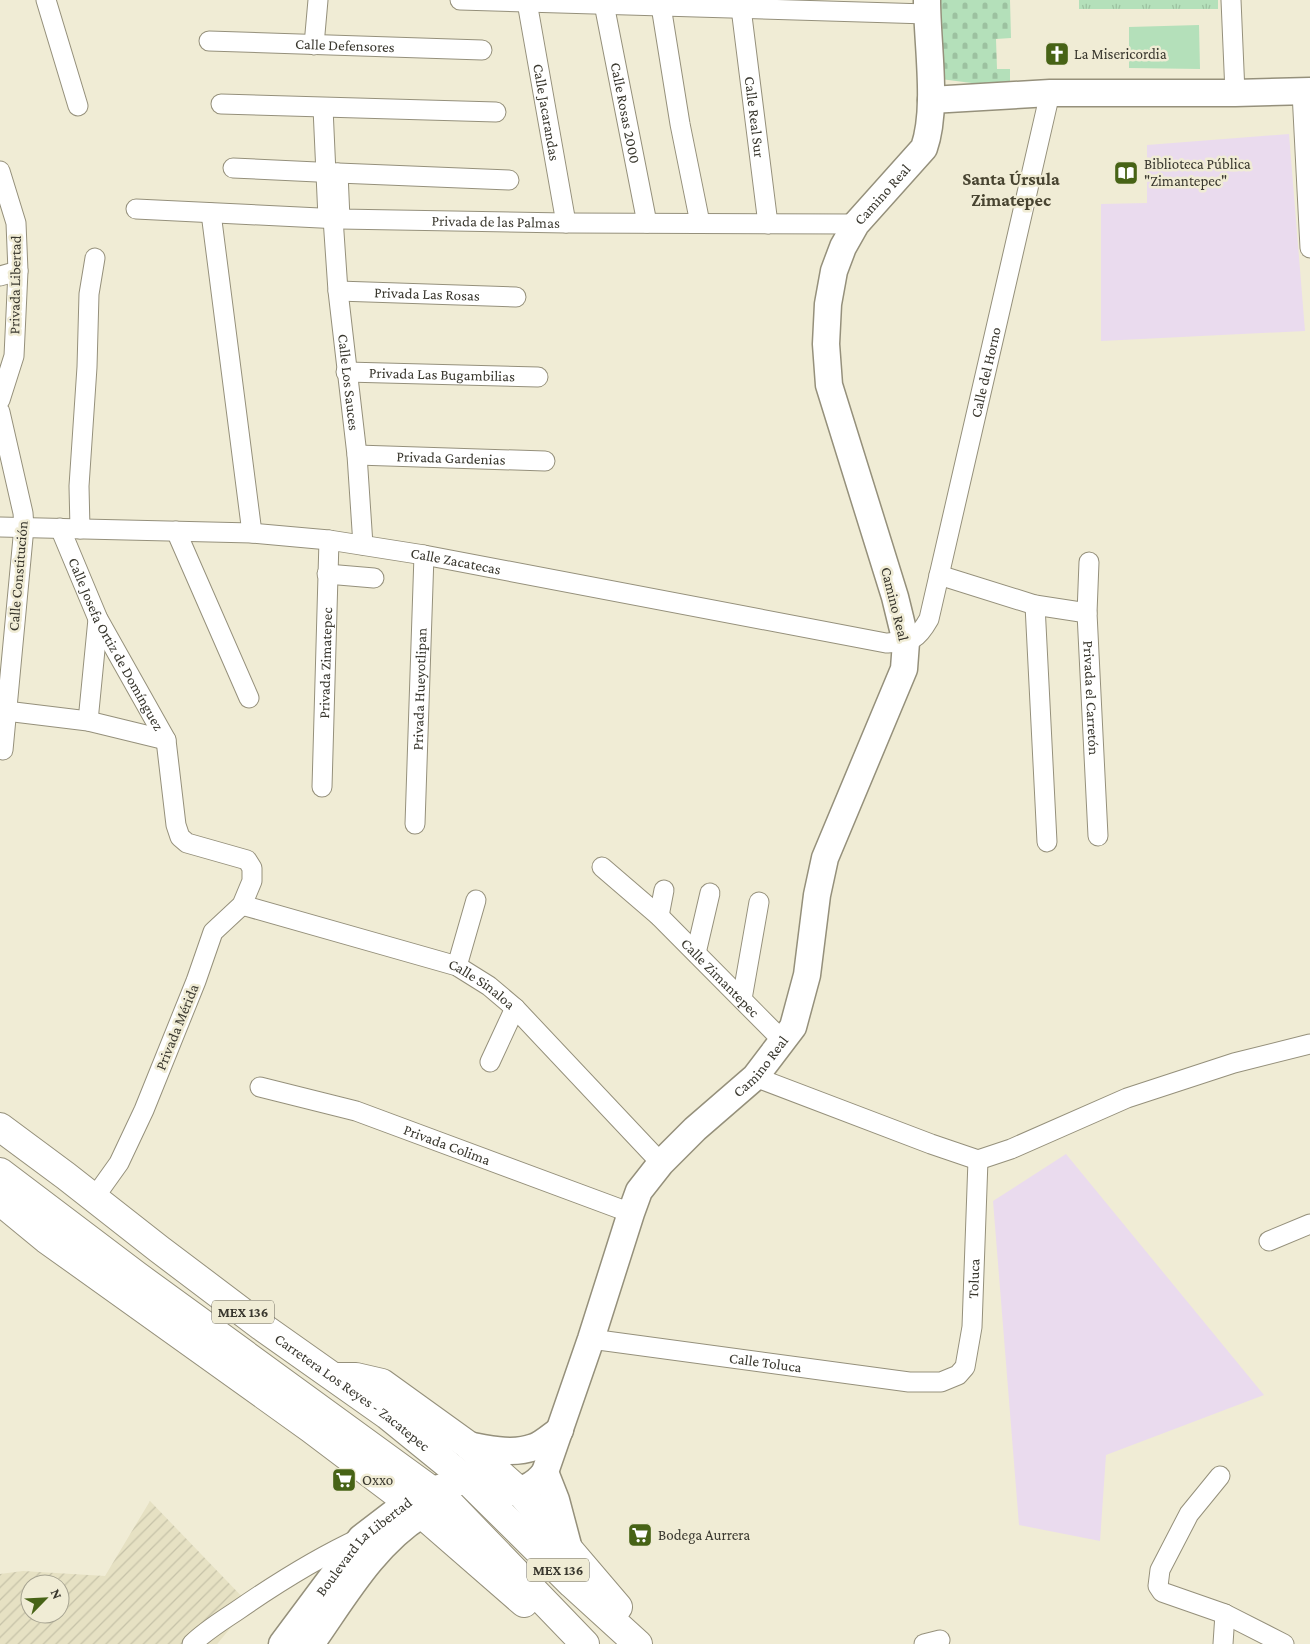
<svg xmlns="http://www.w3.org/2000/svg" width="1310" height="1644" viewBox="0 0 1310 1644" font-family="'Crimson Pro',serif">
<defs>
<pattern id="industrial-furrows" width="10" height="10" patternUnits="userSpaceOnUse" patternTransform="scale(1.25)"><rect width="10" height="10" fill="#e6e1c3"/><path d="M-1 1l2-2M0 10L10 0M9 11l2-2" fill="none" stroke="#c6c2a8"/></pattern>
<pattern id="cemetery-stones" width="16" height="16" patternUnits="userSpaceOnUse" patternTransform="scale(1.25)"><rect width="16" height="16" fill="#b4e0ba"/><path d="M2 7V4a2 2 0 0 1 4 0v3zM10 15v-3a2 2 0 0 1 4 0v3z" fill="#9cc1a0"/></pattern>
<pattern id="park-tufts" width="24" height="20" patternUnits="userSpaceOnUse" patternTransform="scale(1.25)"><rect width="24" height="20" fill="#b4e0ba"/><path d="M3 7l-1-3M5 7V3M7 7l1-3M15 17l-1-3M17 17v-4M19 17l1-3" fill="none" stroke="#9cc1a0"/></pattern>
</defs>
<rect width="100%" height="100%" fill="#f0ecd5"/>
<path fill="url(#industrial-furrows)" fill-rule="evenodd" d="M150,1501L250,1605L217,1644H0V1574L23,1571L105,1576ZM30,1584H60V1614H30Z"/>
<g fill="#eadbee">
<path d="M1289,134L1305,331L1101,341V204L1147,203V145Z"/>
<path d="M1066,1154L1264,1395L1106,1455L1100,1541L1019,1525L993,1201Z"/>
</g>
<path fill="url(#cemetery-stones)" d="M932,0H1010L1011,38L996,39L997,69H1010V88L933,78Z"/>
<rect fill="url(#park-tufts)" x="1079" y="0" width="139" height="9"/>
<path fill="#b4e0ba" d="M1199,25L1200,69L1129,68V27Z"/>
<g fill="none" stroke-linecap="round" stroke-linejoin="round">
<defs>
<g id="street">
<path d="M46,0L78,106"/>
<path d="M460,0L927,14"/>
<path id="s1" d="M740,0L768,224"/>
<path d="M1231,0L1235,93"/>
<path id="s2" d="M527,2L566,223"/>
<path id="s3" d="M604,4L647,223"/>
<path d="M661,6L680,124L700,223"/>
<path id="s4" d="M209,41L482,50"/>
<path d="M314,45L318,0"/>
<path d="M1302,92L1310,248"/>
<path d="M221,104L496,112"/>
<path d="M323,108L328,218"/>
<path d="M233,168L338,173L509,180"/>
<path d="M0,171L16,223L18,271L14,356L0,400"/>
<path d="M338,173L340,219"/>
<path id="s5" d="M136,209L340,219L566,223L856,224"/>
<path d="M211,213L252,533"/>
<path id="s6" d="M333,218L338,291L357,455L363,545"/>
<path d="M0,276L18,271"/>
<path id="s7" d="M338,291L516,297"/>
<path id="s8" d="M346,372L538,377"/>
<path d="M0,412L23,513L24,527L3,750"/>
<path id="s9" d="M357,455L545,461"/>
<path id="s10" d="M0,527L252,533L329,540L424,555L886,643C911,641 916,642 929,619L1050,93"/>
<path id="s11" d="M60,528L98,619L166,740L176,825L180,837L187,843L247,860L252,868V881L242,905L213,932L196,981L144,1110L119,1163L94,1198"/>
<path d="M80,529L79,486L87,367L89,294L95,258"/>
<path d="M176,531L249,698"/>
<path id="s12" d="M1089,562L1087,613L1098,836"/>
<path d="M327,574L374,578"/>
<path d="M939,575L1035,605L1087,613"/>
<path d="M1035,605L1047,842"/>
<path d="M6,711L88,721L166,740"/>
<path d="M88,721L98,619"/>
<path id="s13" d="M322,787L329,540"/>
<path id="s14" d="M415,824L424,555"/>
<path id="s15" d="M602,867L659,916L783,1041"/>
<path id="s16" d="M242,905L457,966L489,986L515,1008L661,1163"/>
<path d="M659,916L664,890"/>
<path d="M696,953L710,893"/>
<path d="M457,966L476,900"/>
<path d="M742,999L759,902"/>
<path d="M490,1062L515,1008"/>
<path d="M755,1077L931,1144L978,1160L1011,1149L1127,1098L1234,1063L1310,1044"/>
<path id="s17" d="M260,1087L356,1111L631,1213"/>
<path d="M1269,1241L1310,1224"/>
<path id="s18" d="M591,1339L909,1382H941L958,1375L965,1367L972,1327L978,1160"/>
<path d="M1220,1476L1189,1514L1160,1570L1158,1586L1162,1592L1225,1614L1284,1644"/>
<path d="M192,1644C205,1631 223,1620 238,1610C277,1583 317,1558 360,1538"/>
<path d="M924,1644L940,1640"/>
<path d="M1223,1644L1225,1614"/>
</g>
<g id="secondary">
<path d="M931,100L1050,93H1235L1310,91"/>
<path d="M468,1445C489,1449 513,1455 534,1447C543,1444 552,1435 560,1430"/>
<path d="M545,1472L556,1500L569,1549"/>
<path id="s19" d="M498,1495C517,1491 533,1489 545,1472L591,1339L631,1213L639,1191L661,1163L695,1129L755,1077L793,1027L807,975L817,895L825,858L904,669L906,642L895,597L829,385L826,344L828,304L834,271L843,247L856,224L924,148C938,108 927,44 927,0"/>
<path id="s20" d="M282,1644L361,1538L408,1502L432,1490L467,1480L484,1478"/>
<path d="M311,1644C343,1599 373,1545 421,1515C428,1511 436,1508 443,1505"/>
</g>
<g id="primary">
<path id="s21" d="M0,1127L66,1176L159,1249L261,1326L387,1415L467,1480L572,1584L638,1644"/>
<path d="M0,1172L136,1275L449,1503L585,1644"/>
<path d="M0,1201L46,1239L310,1428L408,1502L524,1603"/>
<path d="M336,1377H356L382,1383L468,1445L519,1491L618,1607"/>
</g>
</defs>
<use href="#street" stroke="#95907b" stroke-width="21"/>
<use href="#secondary" stroke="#95907b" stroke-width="29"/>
<use href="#primary" stroke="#95907b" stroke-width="30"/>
<use href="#street" stroke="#fff" stroke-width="19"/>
<use href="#secondary" stroke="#fff" stroke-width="26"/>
<use href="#primary" stroke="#fff" stroke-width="28"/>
</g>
<defs>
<symbol id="church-square" viewBox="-11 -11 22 22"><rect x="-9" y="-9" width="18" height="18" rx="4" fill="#476316" stroke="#f0ecd5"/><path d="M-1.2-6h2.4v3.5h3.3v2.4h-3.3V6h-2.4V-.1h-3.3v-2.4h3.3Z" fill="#fff"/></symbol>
<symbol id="library-square" viewBox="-11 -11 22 22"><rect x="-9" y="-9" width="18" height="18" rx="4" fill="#476316" stroke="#f0ecd5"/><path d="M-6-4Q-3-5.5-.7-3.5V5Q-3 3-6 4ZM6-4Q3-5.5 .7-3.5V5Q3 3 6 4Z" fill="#fff"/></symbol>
<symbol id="supermarket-square" viewBox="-11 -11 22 22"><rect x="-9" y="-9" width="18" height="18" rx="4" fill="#476316" stroke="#f0ecd5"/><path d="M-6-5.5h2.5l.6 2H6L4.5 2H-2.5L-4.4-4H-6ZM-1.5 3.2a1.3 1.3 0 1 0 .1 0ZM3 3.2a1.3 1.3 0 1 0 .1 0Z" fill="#fff"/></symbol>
</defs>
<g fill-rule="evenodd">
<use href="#church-square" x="1043" y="40" width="28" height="28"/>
<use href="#library-square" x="1112" y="159" width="28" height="28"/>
<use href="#supermarket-square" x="330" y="1466" width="28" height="28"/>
<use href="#supermarket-square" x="626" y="1521" width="28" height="28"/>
</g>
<g text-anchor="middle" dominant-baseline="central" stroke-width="5" stroke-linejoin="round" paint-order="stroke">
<g fill="#f0ecd5" stroke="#706d60" stroke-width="1">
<rect x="212" y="1300.5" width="62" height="23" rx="4"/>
<rect x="527" y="1558.5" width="62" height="23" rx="4"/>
</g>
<g font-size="14" font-weight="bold" fill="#39372e">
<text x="243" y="1312">MEX 136</text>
<text x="558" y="1570">MEX 136</text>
</g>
<g font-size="15" fill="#39372e" stroke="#f0ecd5">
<text stroke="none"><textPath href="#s4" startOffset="136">Calle Defensores</textPath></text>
<text stroke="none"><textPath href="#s2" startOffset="112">Calle Jacarandas</textPath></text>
<text stroke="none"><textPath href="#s3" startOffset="111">Calle Rosas 2000</textPath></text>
<text stroke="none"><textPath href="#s1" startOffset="118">Calle Real Sur</textPath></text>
<text stroke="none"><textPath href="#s19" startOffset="1455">Camino Real</textPath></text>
<text stroke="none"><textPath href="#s5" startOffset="360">Privada de las Palmas</textPath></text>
<text transform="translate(15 285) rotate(-89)">Privada Libertad</text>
<text stroke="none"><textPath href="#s7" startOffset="89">Privada Las Rosas</textPath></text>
<text stroke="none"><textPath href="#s10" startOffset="1202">Calle del Horno</textPath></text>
<text stroke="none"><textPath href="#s8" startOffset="96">Privada Las Bugambilias</textPath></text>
<text stroke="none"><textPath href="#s6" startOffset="165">Calle Los Sauces</textPath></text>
<text stroke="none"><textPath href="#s9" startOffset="94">Privada Gardenias</textPath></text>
<text stroke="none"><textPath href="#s10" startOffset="458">Calle Zacatecas</textPath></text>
<text transform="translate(18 576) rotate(-85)">Calle Constitución</text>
<text transform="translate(895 604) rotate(76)">Camino Real</text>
<text stroke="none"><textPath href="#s11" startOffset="129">Calle Josefa Ortiz de Domínguez</textPath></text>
<text stroke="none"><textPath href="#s13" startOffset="124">Privada Zimatepec</textPath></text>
<text stroke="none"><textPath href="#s14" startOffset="135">Privada Hueyotlipan</textPath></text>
<text stroke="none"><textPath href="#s12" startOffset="136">Privada el Carretón</textPath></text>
<text stroke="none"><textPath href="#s15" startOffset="162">Calle Zimantepec</textPath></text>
<text stroke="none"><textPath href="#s16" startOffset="254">Calle Sinaloa</textPath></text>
<text transform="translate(177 1027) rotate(-68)">Privada Mérida</text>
<text stroke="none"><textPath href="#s19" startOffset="525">Camino Real</textPath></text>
<text stroke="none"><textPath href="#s17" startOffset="196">Privada Colima</textPath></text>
<text stroke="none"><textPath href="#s18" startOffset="471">Toluca</textPath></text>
<text stroke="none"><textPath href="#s18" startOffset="176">Calle Toluca</textPath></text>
<text stroke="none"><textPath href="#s21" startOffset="441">Carretera Los Reyes - Zacatepec</textPath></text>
<text stroke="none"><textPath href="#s20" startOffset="128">Boulevard La Libertad</textPath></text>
</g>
<g font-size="15" fill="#39372e" stroke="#f0ecd5" text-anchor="start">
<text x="1074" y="54">La Misericordia</text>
<text x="1144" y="164">Biblioteca Pública<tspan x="1144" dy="17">"Zimantepec"</tspan></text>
<text x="362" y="1480">Oxxo</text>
<text x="658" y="1535">Bodega Aurrera</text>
</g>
<g font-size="18" font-weight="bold" fill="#484431" stroke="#f0ecd5">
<text x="1011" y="179">Santa Úrsula<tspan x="1011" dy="21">Zimatepec</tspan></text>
</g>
</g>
<g transform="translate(45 1599) rotate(66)"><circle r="24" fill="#f0ecd5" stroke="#a7a492"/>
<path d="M0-4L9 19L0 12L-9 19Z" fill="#476316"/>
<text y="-8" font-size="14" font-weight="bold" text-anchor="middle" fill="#39372e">N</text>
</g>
</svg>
